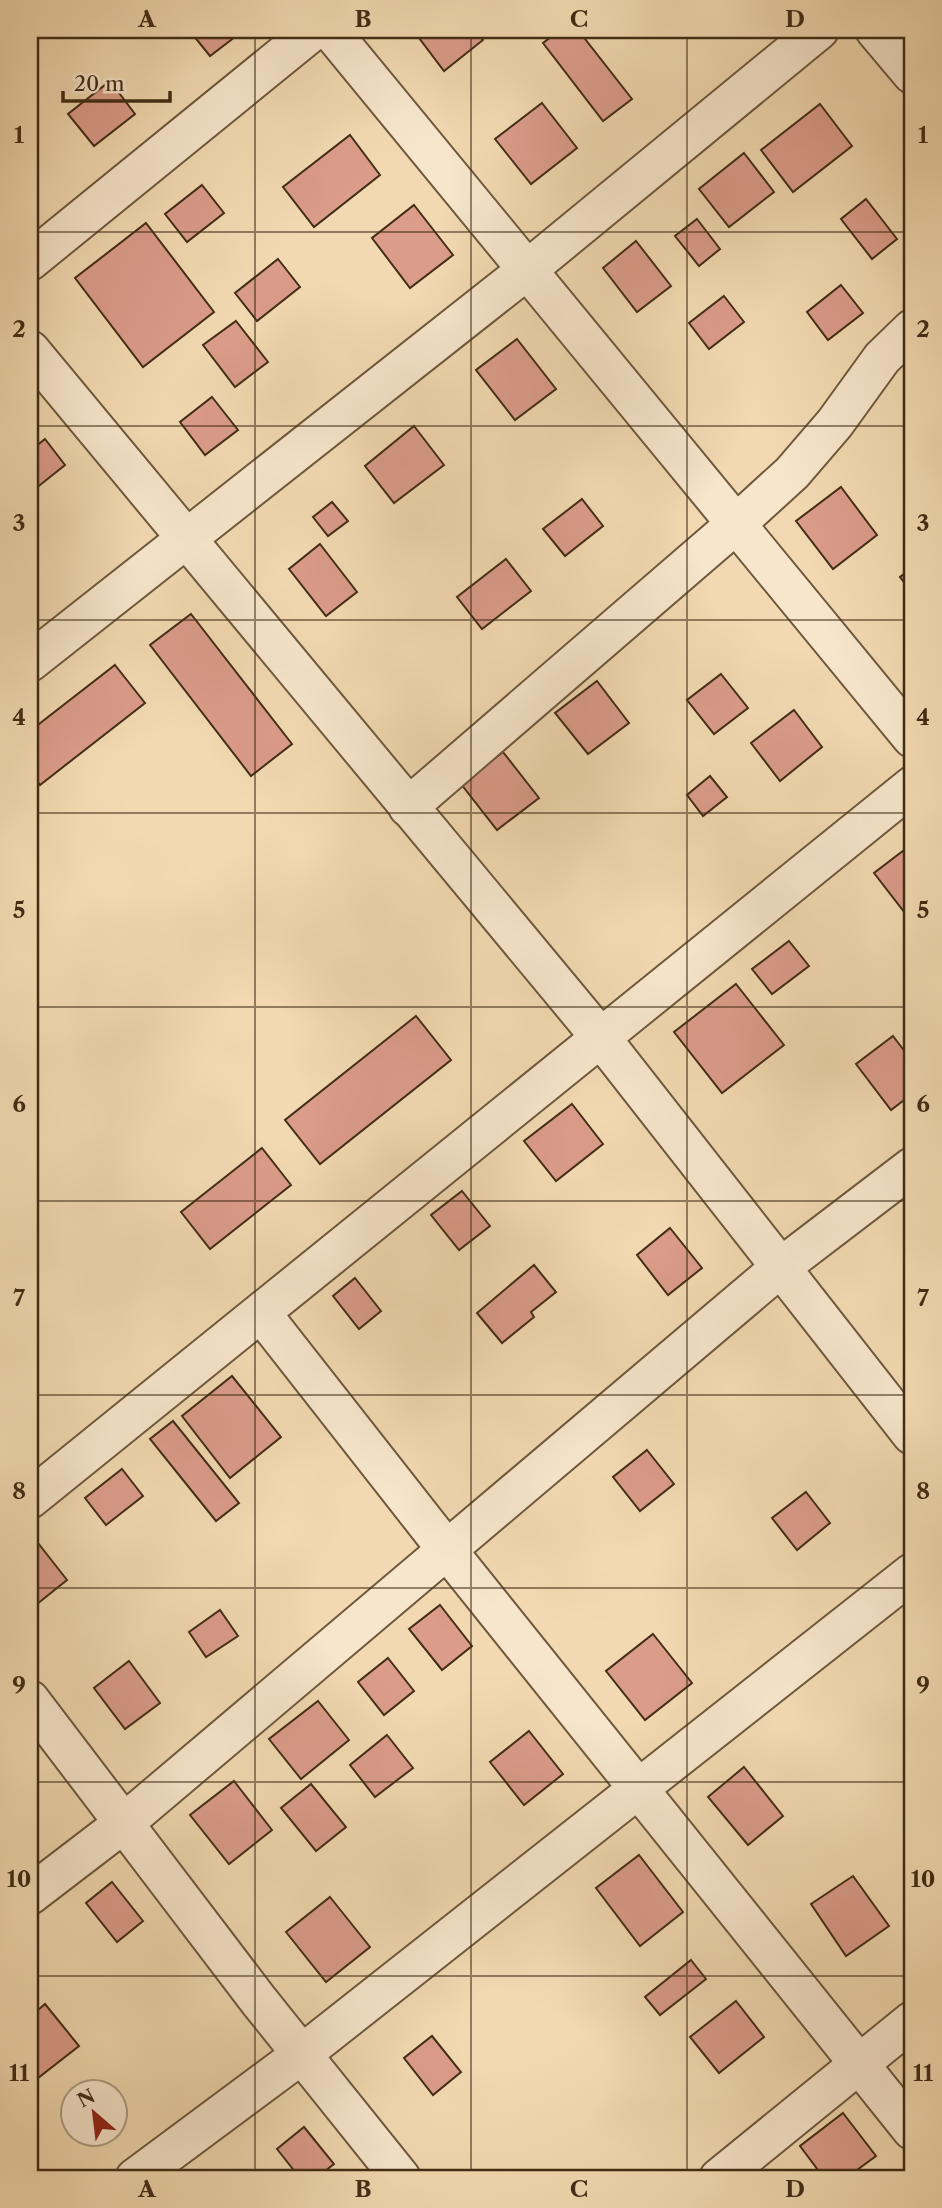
<svg xmlns="http://www.w3.org/2000/svg" width="942" height="2208" viewBox="0 0 942 2208" font-family="'Libre Caslon Text',serif">
<rect width="100%" height="100%" fill="#f2d9b1"/>
<filter id="stains"><feTurbulence type="fractalNoise" baseFrequency=".00286" numOctaves="4"/><feColorMatrix values="0 0 0 0 .2 0 0 0 0 .09 0 0 0 0 .02 0 0 0 .5 -.17"/></filter>
<radialGradient id="worn" r=".72"><stop offset=".6" stop-color="#630" stop-opacity="0"/><stop offset="1" stop-color="#630" stop-opacity=".3"/></radialGradient>
<g fill="#db9c8a" stroke="#422d16" stroke-width="2">
<path d="M189,30H244L210,56Z"/>
<path d="M413,30H474L483,40L444,71Z"/>
<path d="M560,30H578L632,99L603,121L543,43Z"/>
<path d="M110,81L135,114L94,146L68,114Z"/>
<path d="M542,103L577,148L531,184L495,139Z"/>
<path d="M820,104L852,146L793,192L761,150Z"/>
<path d="M350,135L380,175L314,227L283,187Z"/>
<path d="M744,153L774,192L729,227L699,189Z"/>
<path d="M202,185L224,213L187,242L165,214Z"/>
<path d="M866,199L897,239L872,259L841,219Z"/>
<path d="M414,205L453,255L410,288L372,238Z"/>
<path d="M697,219L720,249L699,266L675,236Z"/>
<path d="M146,223L214,312L143,367L75,278Z"/>
<path d="M636,241L671,286L637,312L603,268Z"/>
<path d="M278,259L300,287L257,321L235,293Z"/>
<path d="M841,285L863,313L828,340L807,312Z"/>
<path d="M724,296L744,322L709,349L689,323Z"/>
<path d="M236,321L268,362L235,387L203,345Z"/>
<path d="M517,339L556,389L515,420L476,370Z"/>
<path d="M212,397L238,430L205,455L180,422Z"/>
<path d="M414,426L444,465L394,503L365,466Z"/>
<path d="M45,439L65,465L30,493V451Z"/>
<path d="M841,487L877,535L833,569L796,521Z"/>
<path d="M582,499L603,526L565,556L543,529Z"/>
<path d="M332,502L348,521L328,536L313,517Z"/>
<path d="M320,544L357,592L326,616L289,569Z"/>
<path d="M506,559L531,591L482,629L457,597Z"/>
<path d="M912,568V593L900,577Z"/>
<path d="M191,614L292,744L251,776L150,645Z"/>
<path d="M115,665L145,703L40,785L30,771V731Z"/>
<path d="M721,674L748,708L714,734L687,700Z"/>
<path d="M597,681L629,723L588,754L555,713Z"/>
<path d="M794,710L822,747L780,781L751,743Z"/>
<path d="M503,752L539,798L497,830L461,784Z"/>
<path d="M710,776L727,797L703,816L687,795Z"/>
<path d="M912,844V907L905,913L874,873Z"/>
<path d="M789,941L809,966L772,994L752,969Z"/>
<path d="M736,984L784,1045L722,1093L674,1032Z"/>
<path d="M416,1016L451,1060L320,1164L285,1120Z"/>
<path d="M893,1036L912,1061V1094L891,1110L856,1064Z"/>
<path d="M572,1104L603,1144L556,1181L524,1141Z"/>
<path d="M262,1148L291,1185L210,1249L181,1212Z"/>
<path d="M462,1191L490,1226L459,1250L431,1215Z"/>
<path d="M670,1228L702,1268L668,1295L637,1255Z"/>
<path d="M534,1265L556,1292L531,1312L534,1317L502,1343L477,1313Z"/>
<path d="M355,1278L381,1311L359,1329L333,1296Z"/>
<path d="M232,1376L281,1437L230,1478L182,1416Z"/>
<path d="M173,1421L239,1503L216,1521L150,1439Z"/>
<path d="M647,1450L674,1484L640,1511L613,1477Z"/>
<path d="M122,1469L143,1496L106,1525L85,1498Z"/>
<path d="M806,1492L830,1523L797,1550L772,1518Z"/>
<path d="M31,1534L67,1580L32,1608L30,1605Z"/>
<path d="M440,1605L472,1646L442,1670L409,1629Z"/>
<path d="M220,1610L238,1636L206,1657L189,1632Z"/>
<path d="M653,1634L692,1683L645,1720L606,1671Z"/>
<path d="M388,1658L414,1691L384,1715L358,1682Z"/>
<path d="M129,1661L160,1703L125,1729L94,1688Z"/>
<path d="M318,1701L349,1740L301,1779L269,1739Z"/>
<path d="M529,1731L563,1774L524,1805L490,1762Z"/>
<path d="M387,1735L413,1768L375,1797L350,1765Z"/>
<path d="M744,1767L783,1816L748,1845L708,1797Z"/>
<path d="M234,1781L272,1830L229,1864L190,1815Z"/>
<path d="M311,1784L346,1827L316,1851L281,1808Z"/>
<path d="M639,1855L683,1912L640,1946L596,1888Z"/>
<path d="M853,1876L889,1926L846,1956L811,1904Z"/>
<path d="M112,1882L143,1921L117,1942L86,1903Z"/>
<path d="M330,1897L370,1947L326,1982L286,1932Z"/>
<path d="M691,1960L706,1979L660,2015L645,1997Z"/>
<path d="M736,2001L764,2037L719,2073L690,2037Z"/>
<path d="M45,2004L79,2046L38,2078L30,2068V2017Z"/>
<path d="M432,2036L461,2072L433,2095L404,2058Z"/>
<path d="M843,2113L876,2156L846,2178H824L800,2146Z"/>
<path d="M304,2127L334,2164L316,2178H300L277,2149Z"/>
</g>
<g fill="none" stroke-linecap="round" stroke-linejoin="round">
<defs>
<g id="minor">
<path d="M330,30L912,738"/>
<path d="M875,30L912,74"/>
<path d="M30,261L314,30"/>
<path d="M30,350L601,1038L912,1435"/>
<path d="M30,662L527,270L819,30"/>
<path d="M408,807L736,524L792,473L835,423L882,358L912,329"/>
<path d="M261,1313L447,1550L912,2130"/>
<path d="M30,1499L912,786"/>
<path d="M30,1700L259,2001L401,2178"/>
<path d="M30,1895L124,1823L781,1267L912,1167"/>
<path d="M135,2178L302,2054L912,1573"/>
<path d="M719,2178L912,2021"/>
</g>
</defs>
<use href="#minor" stroke="#6e583d" stroke-width="42"/>
<use href="#minor" stroke="#f7e6cc" stroke-width="38"/>
</g>
<path fill="none" stroke="#422d16" stroke-width="2" stroke-opacity="0.55" d="M255,30V2178M471,30V2178M687,30V2178M30,232H912M30,426H912M30,620H912M30,813H912M30,1007H912M30,1201H912M30,1395H912M30,1588H912M30,1782H912M30,1976H912"/>
<rect width="942" height="2208" fill="none" stroke="#f2d9b1" stroke-width="77"/>
<g transform="translate(94 2113) rotate(332)"><circle r="33" fill="#f7e6cc" stroke="#af9c83" stroke-width="2"/>
<path d="M0-5L12 26L0 18L-12 26Z" fill="#8f2418"/>
<text y="-10" font-size="19" font-weight="bold" text-anchor="middle" fill="#422d16">N</text>
</g>
<path d="M63 91v10h107v-10" fill="none" stroke="#422d16" stroke-width="3.5"/>
<text x="74" y="91" font-size="21" fill="#422d16" stroke="#f7e6cc" stroke-width="5" paint-order="stroke">20 m</text>
<rect x="38" y="38" width="866" height="2132" fill="none" stroke="#422d16" stroke-width="2.5"/>
<g font-size="23" text-anchor="middle" font-weight="bold" fill="#422d16">
<text x="147" y="27">A</text>
<text x="363" y="27">B</text>
<text x="579" y="27">C</text>
<text x="795" y="27">D</text>
<text x="19" y="143">1</text>
<text x="923" y="143">1</text>
<text x="19" y="337">2</text>
<text x="923" y="337">2</text>
<text x="19" y="531">3</text>
<text x="923" y="531">3</text>
<text x="19" y="725">4</text>
<text x="923" y="725">4</text>
<text x="19" y="918">5</text>
<text x="923" y="918">5</text>
<text x="19" y="1112">6</text>
<text x="923" y="1112">6</text>
<text x="19" y="1306">7</text>
<text x="923" y="1306">7</text>
<text x="19" y="1499">8</text>
<text x="923" y="1499">8</text>
<text x="19" y="1693">9</text>
<text x="923" y="1693">9</text>
<text x="19" y="1887">10</text>
<text x="923" y="1887">10</text>
<text x="19" y="2081">11</text>
<text x="923" y="2081">11</text>
<text x="147" y="2197">A</text>
<text x="363" y="2197">B</text>
<text x="579" y="2197">C</text>
<text x="795" y="2197">D</text>
</g>
<rect width="100%" height="100%" filter="url(#stains)"/>
<rect width="100%" height="100%" fill="url(#worn)"/>
</svg>
